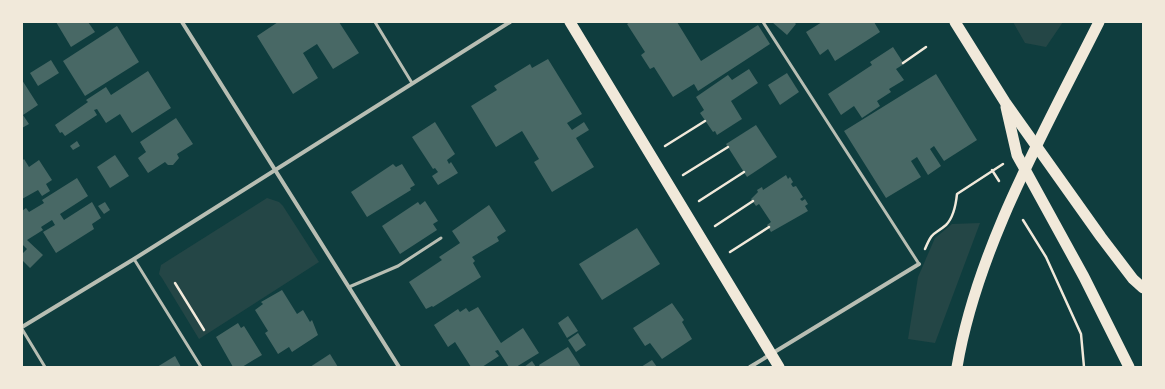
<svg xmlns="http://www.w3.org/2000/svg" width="1165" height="389" viewBox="0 0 1165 389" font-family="'Fira Sans Condensed',sans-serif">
<rect width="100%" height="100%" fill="#0f3d3e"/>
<g fill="#244646">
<path d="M1013,22H1063L1046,47L1025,43Z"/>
<path d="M267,198L279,202L283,206L319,262L199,339L162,278L159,274L161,265Z"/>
<path d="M980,223L935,343L908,339L918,277L935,238L952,224Z"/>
</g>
<g fill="#486865">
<path d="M56,22H88L95,32L71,47Z"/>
<path d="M278,22H339L359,53L333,69L317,44L303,53L318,78L293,94L257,36Z"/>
<path d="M630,22H677L701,61L758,25L770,44L698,91L694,84L673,97L654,67L650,69L641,55L645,52L627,24Z"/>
<path d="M772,22H794L796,24L787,35Z"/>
<path d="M822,22H874L880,32L835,61L828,49L820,55L806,32Z"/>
<path d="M117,26L139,62L85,96L63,61Z"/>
<path d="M893,47L904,64L896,69L904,80L889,89L891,92L877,101L880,106L862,118L854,106L841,115L828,94L872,65L870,62Z"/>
<path d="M548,59L582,114L567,123L572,130L584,122L589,130L576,138L594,167L552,192L534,162L539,159L522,131L496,147L471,106L497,90L494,86L530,64L532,68Z"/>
<path d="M51,60L59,73L38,86L30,73Z"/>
<path d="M749,69L758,83L731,101L742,119L717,135L715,131L713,132L700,113L704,110L696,97L728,75L732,80Z"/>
<path d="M148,71L171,108L132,133L120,114L106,123L97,109L94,110L97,115L65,136L62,132L60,133L55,125L88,102L86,100L106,87L111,95Z"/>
<path d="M787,73L799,92L780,105L768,85Z"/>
<path d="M936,74L977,140L944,161L934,146L930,149L941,166L928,175L917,157L911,161L921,177L886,198L844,131Z"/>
<path d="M22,80L38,105L23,115L29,124L22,128Z"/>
<path d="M176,118L193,144L177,154L179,158L173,165H168L165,162L148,173L138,158L146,152L140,142Z"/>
<path d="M435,122L455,154L447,160L449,164L451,162L458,173L438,185L432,176L438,172L435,168L433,169L412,137Z"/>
<path d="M756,125L777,157L747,177L726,144Z"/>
<path d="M77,141L80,146L73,150L70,146Z"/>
<path d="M115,155L129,176L110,188L97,167Z"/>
<path d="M24,159L29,167L39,160L52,180L46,184L50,191L42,196L38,190L22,199V161Z"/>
<path d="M393,164L396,167L402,164L415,185L410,188L411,190L367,217L351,192Z"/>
<path d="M786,175L788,179L790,177L793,182L791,184L793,187L796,186L803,197L800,199L802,201L805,199L808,204L805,206L808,211L771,232L767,225L771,222L759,204L756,206L751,199L758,192L757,190L762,187L763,190Z"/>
<path d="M77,178L88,196L60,214L64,220L92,202L101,218L92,224L94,229L56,253L43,232L55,225L52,220L41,227L43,230L27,240L43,255L30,268L22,260V254L27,249L22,244V211L26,208L29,212L44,203L42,200Z"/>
<path d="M425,201L438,221L433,224L437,230L400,254L382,226L418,202L420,205Z"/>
<path d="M105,202L110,210L104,214L98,206Z"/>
<path d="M489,205L506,231L497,237L499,241L472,257L475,261L473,263L481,277L433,307L432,306L426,309L409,282L442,260L439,257L460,243L452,231Z"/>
<path d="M637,228L660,264L602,300L579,264Z"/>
<path d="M282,290L297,314L303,310L310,322L312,320L318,335L292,352L289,347L278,354L265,333L268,331L255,310L263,304L261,302Z"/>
<path d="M672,303L684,320L682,322L692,339L662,359L650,343L645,346L633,328Z"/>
<path d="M478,307L501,343L523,328L539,353L516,367H509L498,350L495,351L499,356L482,367H471L455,342L448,347L434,325L458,309L460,312L466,308L469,312Z"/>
<path d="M568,316L578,331L567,338L558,323Z"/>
<path d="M238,323L241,328L244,326L262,355L242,367H233L216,337Z"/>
<path d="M578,333L586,345L576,352L568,340Z"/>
<path d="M568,347L581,367H540L539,365Z"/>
<path d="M330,354L338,367H310Z"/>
<path d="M175,356L181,367H157Z"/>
<path d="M652,360L657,367H641Z"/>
<path d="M532,361L536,367H524Z"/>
</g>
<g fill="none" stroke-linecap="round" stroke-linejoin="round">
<g stroke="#f1e9da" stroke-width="2.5">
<path d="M903,63L926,47"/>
<path d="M665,146L705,121"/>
<path d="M992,170L999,181"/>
<path d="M683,175L728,147"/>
<path d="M699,201L744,172"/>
<path d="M1023,220L1046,257L1081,334L1084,367"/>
<path d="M715,226L753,201"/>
<path d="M925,249C933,230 933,236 946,225C953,218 956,204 957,194L1003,164"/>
<path d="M730,252L769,227"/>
<path d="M175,283L204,330"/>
</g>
<g stroke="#b8beb3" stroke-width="3">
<path d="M375,22L412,83"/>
<path d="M763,22L919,264"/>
<path d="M134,259L201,367"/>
<path d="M349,287L398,266L441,238"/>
<path d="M22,329L45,367"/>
</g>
<g stroke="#b8beb3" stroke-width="4">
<path d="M182,22L399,367"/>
<path d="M22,327L134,259L510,22"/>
<path d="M750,367L919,264"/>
</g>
<g stroke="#f1e9da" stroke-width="11">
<path d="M570,22L779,367"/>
<path d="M955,22L1005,102L1101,237L1133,279L1143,288"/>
<path d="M1006,107L1017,155L1084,277L1129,367"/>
<path d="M957,367C977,248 1045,130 1099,22"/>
</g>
</g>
<rect width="1165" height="389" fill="none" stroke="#f1e9da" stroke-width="46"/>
</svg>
